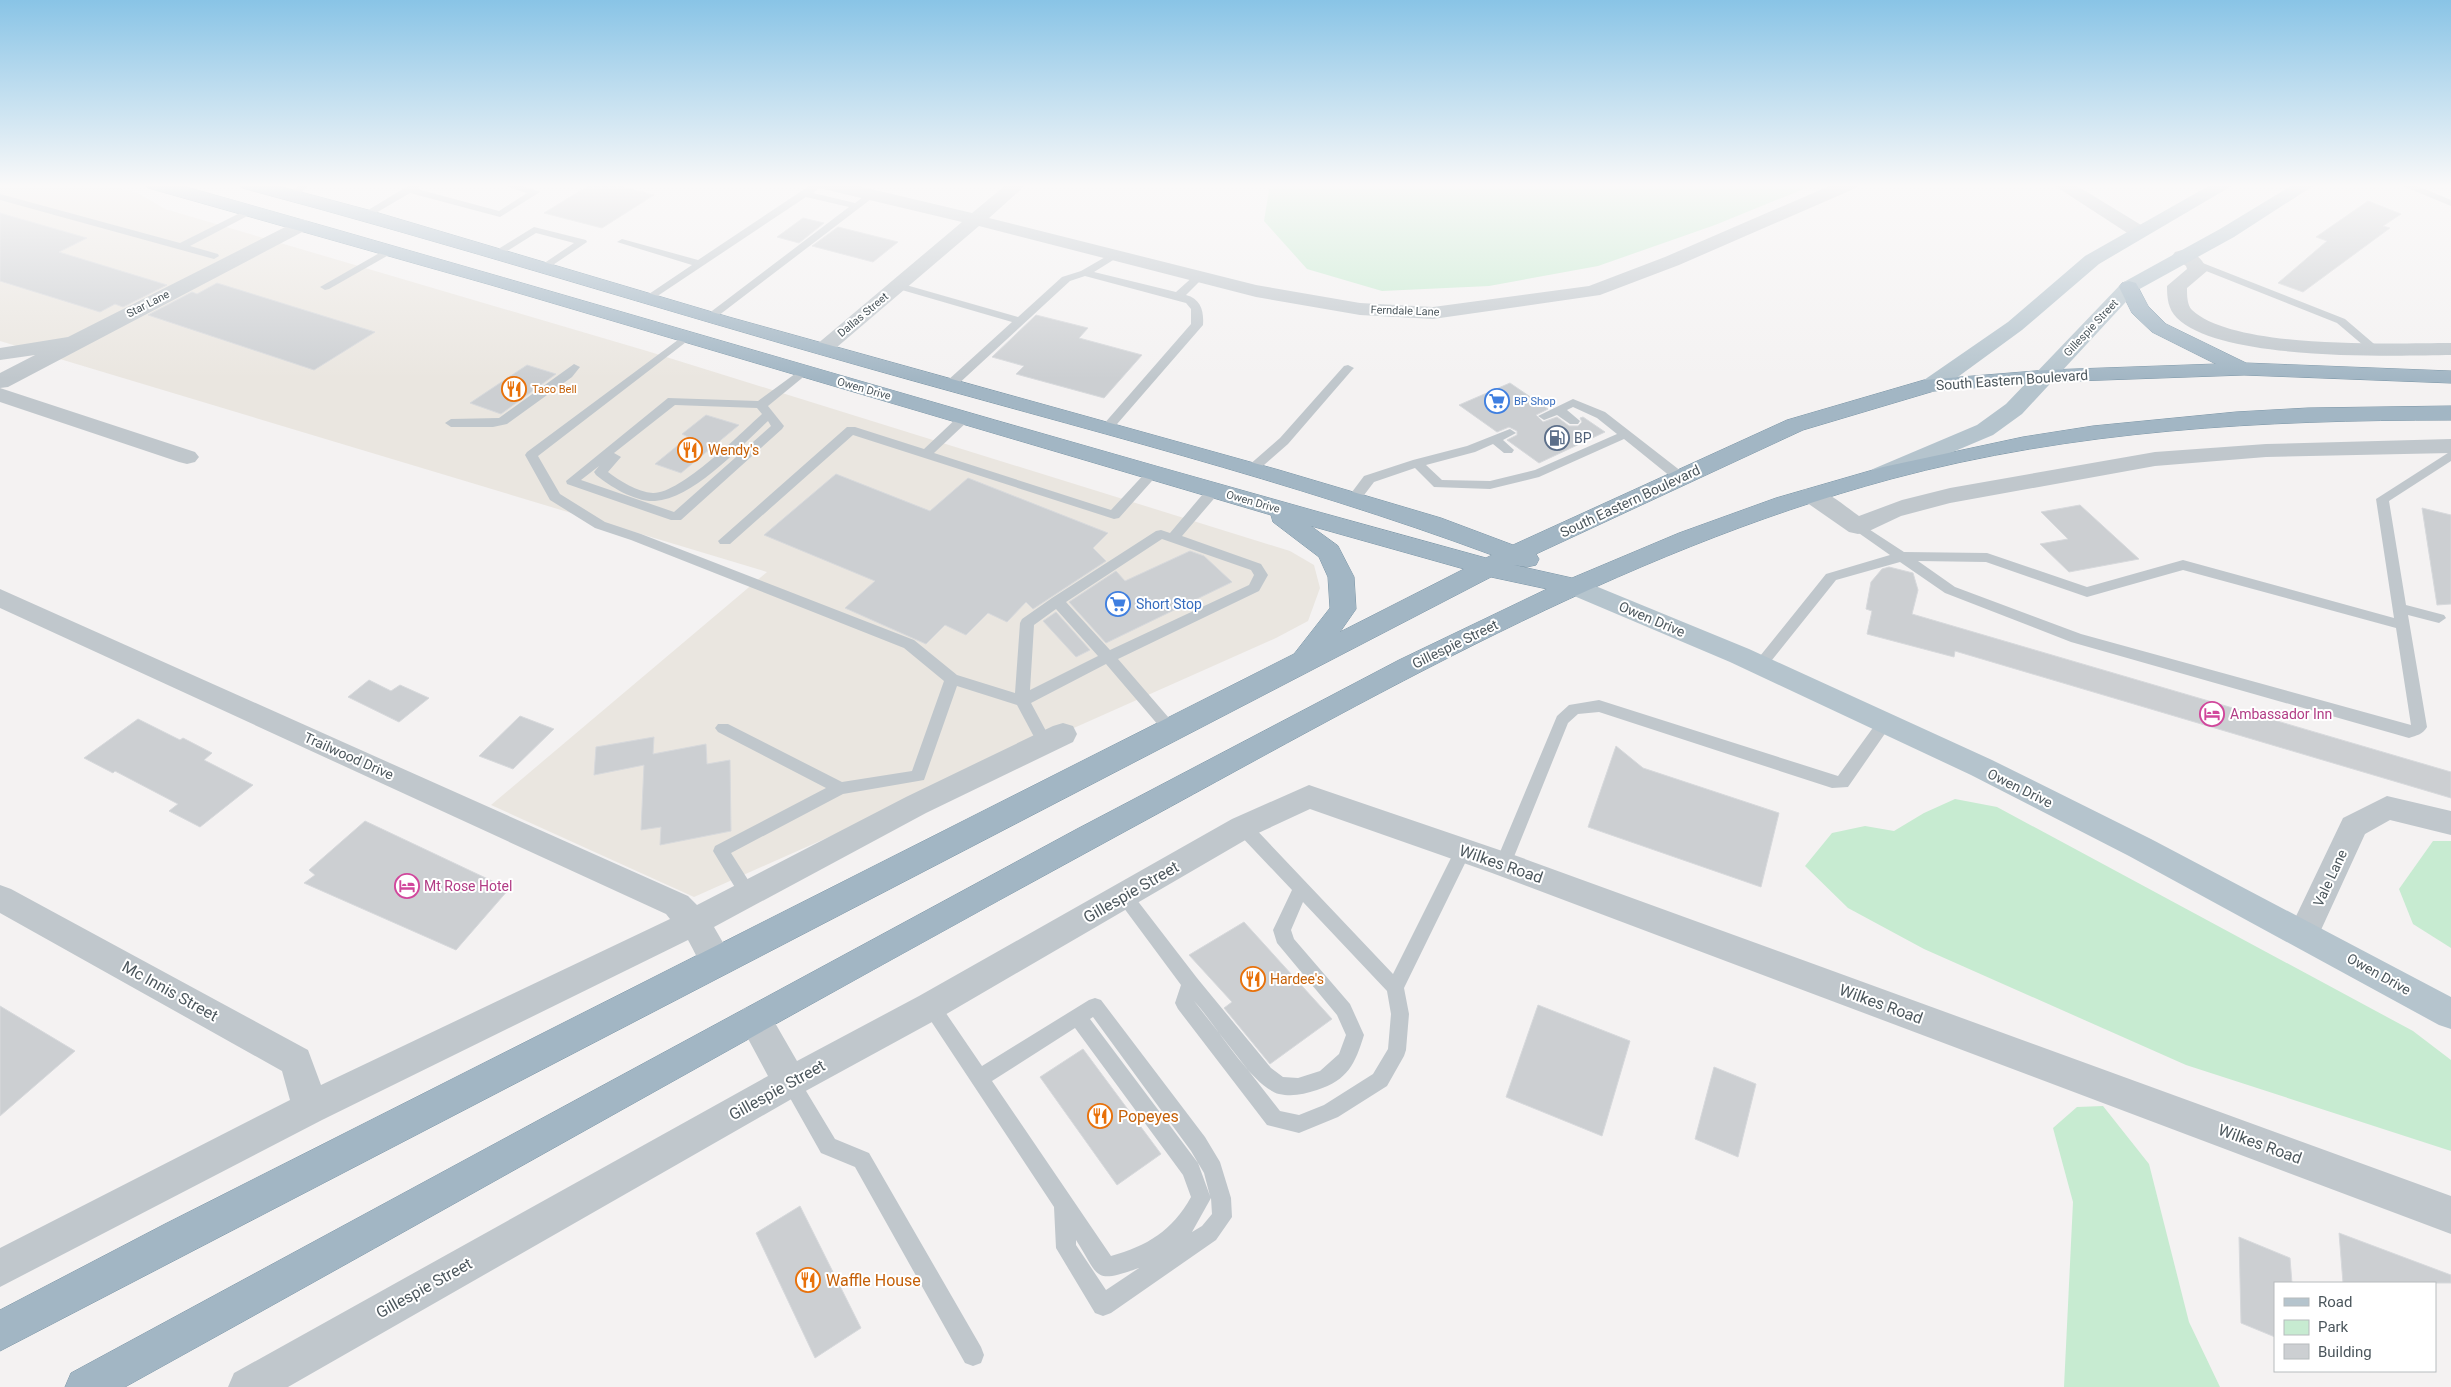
<svg xmlns="http://www.w3.org/2000/svg" width="2451" height="1387" viewBox="0 0 2451 1387" font-family="Roboto,sans-serif">
<rect width="100%" height="100%" fill="#f4f2f2"/>
<path fill="#eae6e0" d="M0,184H105L138,193L165,209L647,351L1290,551L1314,565L1320,588L1308,621L1276,638L694,897L491,805L767,572L0,341Z"/>
<g fill="#c7ebd1">
<path d="M1270,184H1816L1715,225L1598,266L1489,286L1382,291L1307,269L1264,221Z"/>
<path d="M1955,799L1997,807L2413,1031L2451,1060V1151L2186,1065L1924,949L1848,908L1805,866L1832,833L1865,826L1894,831L1924,813Z"/>
<path d="M2433,841H2451V948L2413,924L2399,889Z"/>
<path d="M2103,1106L2149,1164L2189,1322L2220,1387H2064L2073,1202L2053,1128L2077,1107Z"/>
</g>
<g fill="#cccfd2" stroke="#d7d9dc">
<path d="M591,184H613L654,195L602,228L544,213Z"/>
<path d="M2368,201L2401,214L2383,226L2390,228L2303,292L2278,283L2327,241L2316,237Z"/>
<path d="M0,213L87,238L59,252L167,285L123,307L115,304L100,312L0,281Z"/>
<path d="M803,218L824,223L799,243L777,237Z"/>
<path d="M838,227L898,242L873,262L812,246Z"/>
<path d="M217,283L375,332L314,370L148,315L192,292L197,294Z"/>
<path d="M1036,315L1088,328L1079,338L1142,355L1104,398L1016,374L1024,366L992,357Z"/>
<path d="M527,365L556,374L501,414L470,403Z"/>
<path d="M1510,383L1548,409L1536,415L1543,422L1557,417L1569,426H1578L1582,422L1580,418L1583,417L1605,432L1539,463L1507,440L1517,435V431L1509,427L1497,432L1459,405Z"/>
<path d="M706,415L739,425L681,473L655,464L688,437L682,434Z"/>
<path d="M836,474L930,511L968,478L1108,533L1093,548L1106,561L1033,609L1026,602L1007,622L988,613L966,635L945,625L926,644L845,608L875,581L764,535Z"/>
<path d="M2080,505L2139,559L2069,572L2040,544L2068,539L2041,512Z"/>
<path d="M2422,508L2451,515V604L2437,605Z"/>
<path d="M1190,551L1204,556L1232,582L1106,643L1069,602L1116,571L1125,581Z"/>
<path d="M1889,567L1913,573L1918,590L1912,614L2451,772V798L1955,651L1954,657L1867,634L1872,611L1866,609L1871,582L1882,569Z"/>
<path d="M1056,612L1090,650L1076,657L1043,621Z"/>
<path d="M369,680L391,691L400,685L429,698L399,722L348,697Z"/>
<path d="M520,716L554,729L513,769L479,756Z"/>
<path d="M138,719L180,740L183,738L212,753L204,760L253,785L200,827L169,811L178,804L115,771L113,773L84,758Z"/>
<path d="M654,737L653,754L706,744L707,764L730,760L731,831L660,845L661,827L641,830L644,765L594,775L596,747Z"/>
<path d="M1616,746L1643,768L1779,813L1761,887L1588,827Z"/>
<path d="M365,821L509,889L456,950L304,883L315,875L309,870Z"/>
<path d="M1244,922L1332,1019L1270,1064L1224,1008L1232,1002L1189,955Z"/>
<path d="M1538,1005L1630,1041L1602,1136L1506,1097Z"/>
<path d="M0,1006L75,1051L0,1116Z"/>
<path d="M1083,1049L1161,1154L1117,1185L1040,1077Z"/>
<path d="M1714,1067L1756,1084L1738,1157L1695,1139Z"/>
<path d="M800,1206L861,1328L815,1358L756,1233Z"/>
<path d="M2339,1233L2451,1275V1283H2343Z"/>
<path d="M2239,1237L2290,1258L2292,1283H2275V1337L2241,1323Z"/>
</g>
<g fill="none" stroke-linecap="round" stroke-linejoin="round">
<defs>
<path id="trunk" d="M145,184H176C613,307 1048,439 1486,558L1492,555C1290,480 1079,428 871,369C661,310 453,244 242,188L239,184H271L372,211L729,317L1279,470L1441,518L1513,545L1787,420L1924,380L2047,370L2216,364L2152,332L2132,313L2119,287L2122,283L2129,281L2136,283L2148,306L2166,324L2246,363L2451,371V383L2244,375L2047,382L1934,391L1803,430L1536,554L1539,559L1536,565L1527,567L1514,565L1572,578L1679,533L1776,498L1883,467L2023,437L2093,426L2236,412L2308,408L2451,406V420C2263,420 2074,430 1891,479C1618,553 1371,698 1124,832C789,1014 458,1203 125,1387H65L71,1373L1077,829L1399,660L1547,589L1491,577L0,1351V1310L165,1224L1294,654L1330,608L1328,577L1319,557L1273,522L1271,515L491,285L148,188ZM1311,526L1464,569L1340,632L1356,609L1354,577L1338,546Z"/>
</defs>
<use href="#trunk" stroke="#7b95a6" stroke-width="1"/>
<g fill="#c0c7cc" fill-rule="evenodd">
<path d="M300,184H311L295,198H289V194Z"/>
<path d="M411,184H424L417,189L499,211L527,193L499,184H517L540,192L500,217L410,193L369,217H361L360,215Z"/>
<path d="M812,184H824L813,193L855,203L867,194L875,196L714,319H706L704,317L849,207L806,197L650,301L645,298L646,296L692,265L617,242L622,239L698,260Z"/>
<path d="M2398,184H2413L2451,200V206Z"/>
<path d="M0,194L180,243L246,210L255,212L190,246L218,254L219,256L214,259L0,200Z"/>
<path d="M534,227L586,240L587,242L544,271L540,270V266L574,243L536,233L499,256H491L490,254Z"/>
<path d="M390,247L395,250L394,252L329,289L325,290L320,287Z"/>
<path d="M1114,252L1118,253V257L1094,272L1176,292L1196,274L1200,273L1205,276L1186,295C1201,299 1204,311 1203,325L1111,431L1107,432L1101,428L1103,425L1191,324V309L1186,303L1085,276L1070,281L955,387H947L945,384L947,381L1012,322L895,288L894,286L899,283L1018,317L1062,277L1081,271Z"/>
<path d="M2195,260L2345,319L2380,349L2378,351H2370L2337,323L2191,265L2190,263Z"/>
<path d="M686,334L692,337L690,339L538,456L560,494L605,522L641,534L914,640L957,675L1015,693L1020,623L1022,619L1052,598L1156,531L1161,530L1170,533L1208,488H1218L1219,491L1218,494L1182,536L1261,564L1268,575L1259,591L1118,659L1175,725L1178,729L1175,733H1165L1106,664L1031,703L1053,744L1050,748L1045,750L1040,748L1017,705L957,686L924,780L843,794L731,853L757,894L754,899L748,901L742,899L713,851L715,846L826,788L718,732L715,728L718,724H728L842,782L912,771L944,681L904,648L631,540L595,528L550,500L525,455L527,452ZM1162,539L1251,570L1254,575L1249,585L1110,650L1066,602ZM1056,609L1098,656L1030,690L1034,625Z"/>
<path d="M574,364L580,367L572,377L507,424L493,427H451L445,423L451,419L499,418Z"/>
<path d="M1348,365L1354,368L1352,370L1288,444L1256,472H1248L1246,469L1248,466L1280,438L1344,366Z"/>
<path d="M803,368L809,372L807,374L768,406L784,426L782,429L681,520H671L567,484L566,481L668,398L758,401ZM675,405L757,408L762,414C741,433 680,494 653,493C637,492 620,481 608,472L621,457L614,453ZM768,421L771,426L674,512L581,480L599,466L594,472L596,475C611,487 635,502 655,501C693,499 741,446 768,421Z"/>
<path d="M1573,399L1605,412L1686,475L1687,478L1686,481H1676L1624,439L1539,477L1490,489L1434,487L1415,468L1374,482L1358,503H1348L1346,500L1364,476L1413,460L1467,446L1510,429L1516,433L1503,440L1514,450L1512,453H1504L1493,444L1475,452L1426,465L1442,480L1490,481L1535,470L1617,434L1597,418L1573,407L1567,410L1580,421L1578,424H1570L1557,415L1544,420L1538,416Z"/>
<path d="M964,414L970,418L968,421L934,453L1111,510L1148,470L1153,469L1159,473L1119,518L1114,519L853,435L730,544H720L718,541L847,427H855L924,449L960,415Z"/>
<path d="M2451,451V461L2389,501L2406,605L2444,615L2446,618L2439,623L2408,615L2427,727C2422,735 2417,735 2409,738L2071,642L1945,593L1900,562L1836,580L1764,670H1754L1752,666L1826,574L1890,555L1853,529L1851,526L1853,523L1858,522L1904,552L1987,553L2087,587L2183,560L2394,618L2376,499ZM1918,561L1986,562L2087,597L2183,570L2396,628L2411,725L2081,634L1955,587Z"/>
<path d="M1599,700L1838,776L1880,718H1890L1893,722L1848,787L1832,788L1599,712L1578,714L1568,723L1509,869L1503,871L1497,869L1495,864L1557,716L1569,705Z"/>
<path d="M1243,820L1249,822L1393,974L1457,846L1463,844L1469,846L1471,851L1404,988L1409,1014L1406,1050L1404,1056L1387,1086L1338,1117L1299,1133L1267,1125L1178,1009L1175,1003L1181,985L1115,896L1118,891L1124,889L1130,891L1197,978L1271,1068L1283,1077L1298,1078L1320,1071L1339,1054L1346,1035L1337,1015L1277,943L1273,930L1292,890L1237,832L1235,827L1237,822ZM1303,902L1387,991L1391,1014L1388,1049L1373,1074L1324,1105L1299,1115L1280,1111L1194,1001C1214,1022 1252,1087 1279,1094C1293,1097 1304,1094 1317,1090C1348,1080 1355,1064 1364,1035L1350,1004L1294,939L1291,930Z"/>
<path d="M931,998L937,1000L982,1066L1089,1000L1095,998L1101,1000L1205,1137L1220,1162L1231,1198L1232,1217L1216,1240L1111,1313L1103,1316L1095,1313L1056,1248L1054,1207L925,1012L922,1006L925,1000ZM1093,1017L1191,1151L1204,1173L1210,1196L1198,1163L1090,1019ZM1075,1028L1183,1175L1191,1197C1172,1231 1147,1246 1111,1256L992,1081ZM1211,1198L1212,1214L1202,1226L1192,1232ZM1076,1240C1100,1278 1093,1284 1139,1268L1106,1290L1076,1245Z"/>
<path d="M790,1073L797,1076L835,1139L869,1153L981,1347L984,1355L981,1363L973,1366L965,1363L855,1167L821,1153L781,1082L783,1076Z"/>
</g>
<g fill="#c0c7cc" fill-rule="evenodd">
<path d="M816,184H850L972,213L1007,184H1027L989,218L1256,285L1360,303L1433,307L1589,286L1665,257L1834,184H1859L1856,188L1679,265L1600,295L1433,319L1360,315L1256,297L979,226L830,353L823,355L816,353L812,349L816,345L962,222L819,188Z"/>
<path d="M2052,184H2074L2146,228L2148,232L2146,236H2132Z"/>
<path d="M301,219L308,221L310,225L308,229L8,387L0,388L195,452L199,457L195,462L187,464L179,462L0,402V373L35,355L0,360V348L68,337Z"/>
<path d="M2182,250C2195,253 2203,258 2207,271L2187,288C2187,295 2187,305 2192,310C2235,350 2392,343 2451,343V355C2389,356 2221,361 2177,318C2168,309 2167,298 2167,286L2187,269L2186,266L2172,256L2175,252Z"/>
<path d="M2451,439V453L2266,457L2155,466L1950,503L1901,516L1867,532L1858,534L1849,532L1803,500L1799,495L1803,490C1822,484 1843,505 1859,516L1902,500L1950,488L2155,452L2266,444Z"/>
<path d="M0,589L688,896L697,905L906,797L1053,726L1063,723L1073,726L1077,734L1073,742L926,813L714,927L733,960L729,970C703,979 699,959 688,940L322,1120L0,1287V1248L290,1100L282,1071L0,913V885L11,889L308,1050L321,1085L670,919L666,914L0,608Z"/>
<path d="M1309,785L1514,855L2451,1196V1234L1492,873L1310,809L1254,835L943,1016L802,1093L288,1387H228L234,1373L768,1076L738,1020L743,1009L755,1005L767,1009L797,1061L919,996L1232,819Z"/>
<path d="M2387,796L2451,811V835L2390,820L2365,834L2315,943L2304,947L2293,943L2288,933L2343,818Z"/>
</g>
<g fill="#b5c4cd" fill-rule="evenodd">
<path d="M2212,184H2235L2099,264L2022,330L1940,390L1932,392L1924,390L1921,385L1924,380L2008,322L2085,256Z"/>
<path d="M2294,184H2316L2234,237L2136,291L2022,414L1993,435L1889,479L1881,481L1873,479L1869,474L1873,469L1977,425L2006,404L2122,283L2220,229Z"/>
<path d="M1576,578L1749,649L1992,760L2151,839L2451,997V1029L2439,1025L2129,856L1971,775L1730,662L1567,593L1563,587L1567,581Z"/>
</g>
<use href="#trunk" fill="#a2b6c4" fill-rule="evenodd"/>
</g>
<linearGradient id="sky" x2="0" y2="1"><stop stop-color="#89c4e6"/><stop offset="0.49" stop-color="#faf9f9"/><stop offset="1" stop-color="#faf9f9" stop-opacity="0"/></linearGradient>
<rect width="2451" height="379" fill="url(#sky)"/>
<defs>
<symbol id="restaurant-ring" viewBox="-11 -11 22 22"><circle r="9.5" fill="#fff" stroke="#e8710a" stroke-width="1.5"/><path d="M-5-6h1v4h1v-4h1v4h1v-4h1v5L-1.5 .5V6h-2V.5L-5-1ZM5-6V6H3V1.5H1.5Q1.5-4 5-6Z" fill="#e8710a"/></symbol>
<symbol id="supermarket-ring" viewBox="-11 -11 22 22"><circle r="9.5" fill="#fff" stroke="#3f7fe0" stroke-width="1.5"/><path d="M-6-5.5h2.5l.6 2H6L4.5 2H-2.5L-4.4-4H-6ZM-1.5 3.2a1.3 1.3 0 1 0 .1 0ZM3 3.2a1.3 1.3 0 1 0 .1 0Z" fill="#3f7fe0"/></symbol>
<symbol id="fuel-ring" viewBox="-11 -11 22 22"><circle r="9.5" fill="#fff" stroke="#5c6f8a" stroke-width="1.5"/><path d="M-5.5-6h7V0h2V4h1.3V-2.5L3-4.5l.8-.8L6-3V5H2.5V1h-1V6h-7ZM-4.2-4.7v3.2H.2V-4.7Z" fill="#5c6f8a"/></symbol>
<symbol id="hotel-ring" viewBox="-11 -11 22 22"><circle r="9.5" fill="#fff" stroke="#d1479c" stroke-width="1.5"/><path d="M-6-4.5h1.5V1H6V5H4.5V3h-9V5H-6ZM-4 0a1.8 1.8 0 1 1 3.6 0ZM.5 0V-2.5h3Q6-2.5 6 0Z" fill="#d1479c"/></symbol>
</defs>
<g fill-rule="evenodd">
<use href="#restaurant-ring" x="500" y="375" width="28" height="28"/>
<use href="#supermarket-ring" x="1483" y="387" width="28" height="28"/>
<use href="#fuel-ring" x="1543" y="424" width="28" height="28"/>
<use href="#restaurant-ring" x="676" y="436" width="28" height="28"/>
<use href="#supermarket-ring" x="1104" y="590" width="28" height="28"/>
<use href="#hotel-ring" x="2198" y="700" width="28" height="28"/>
<use href="#hotel-ring" x="393" y="872" width="28" height="28"/>
<use href="#restaurant-ring" x="1239" y="965" width="28" height="28"/>
<use href="#restaurant-ring" x="1086" y="1102" width="28" height="28"/>
<use href="#restaurant-ring" x="794" y="1266" width="28" height="28"/>
</g>
<g text-anchor="middle" dominant-baseline="central" stroke-width="4" stroke-linejoin="round" paint-order="stroke">
<g font-size="11" fill="#4c575d" stroke="#fff">
<text transform="translate(148 304) rotate(-27)">Star Lane</text>
<text transform="translate(1405 311) rotate(2)">Ferndale Lane</text>
<text transform="translate(863 315) rotate(-40)">Dallas Street</text>
<text transform="translate(2091 328) rotate(-47)">Gillespie Street</text>
<text transform="translate(864 389) rotate(16)">Owen Drive</text>
<text transform="translate(1253 502) rotate(16)">Owen Drive</text>
</g>
<g font-size="11" fill="#c56008" stroke="#fff" text-anchor="start">
<text x="532" y="389">Taco Bell</text>
</g>
<g font-size="11" fill="#366cbe" stroke="#fff" text-anchor="start">
<text x="1514" y="401">BP Shop</text>
</g>
<g font-size="14" fill="#4c575d" stroke="#fff">
<text transform="translate(2012 380) rotate(-4)">South Eastern Boulevard</text>
<text transform="translate(1630 501) rotate(-25)">South Eastern Boulevard</text>
<text transform="translate(1652 619) rotate(23)">Owen Drive</text>
<text transform="translate(1455 644) rotate(-26)">Gillespie Street</text>
<text transform="translate(349 756) rotate(24)">Trailwood Drive</text>
<text transform="translate(2020 788) rotate(26)">Owen Drive</text>
<text transform="translate(2330 878) rotate(-65)">Vale Lane</text>
<text transform="translate(2379 974) rotate(29)">Owen Drive</text>
</g>
<g font-size="14" fill="#4e5e75" stroke="#fff" text-anchor="start">
<text x="1574" y="438">BP</text>
</g>
<g font-size="14" fill="#c56008" stroke="#fff" text-anchor="start">
<text x="708" y="450">Wendy's</text>
<text x="1270" y="979">Hardee's</text>
</g>
<g font-size="14" fill="#366cbe" stroke="#fff" text-anchor="start">
<text x="1136" y="604">Short Stop</text>
</g>
<g font-size="14" fill="#b23c85" stroke="#fff" text-anchor="start">
<text x="2230" y="714">Ambassador Inn</text>
<text x="424" y="886">Mt Rose Hotel</text>
</g>
<g font-size="16" fill="#4c575d" stroke="#fff">
<text transform="translate(1501 864) rotate(19)">Wilkes Road</text>
<text transform="translate(1131 892) rotate(-30)">Gillespie Street</text>
<text transform="translate(170 991) rotate(29)">Mc Innis Street</text>
<text transform="translate(1881 1004) rotate(20)">Wilkes Road</text>
<text transform="translate(777 1090) rotate(-29)">Gillespie Street</text>
<text transform="translate(2260 1144) rotate(20)">Wilkes Road</text>
<text transform="translate(424 1288) rotate(-29)">Gillespie Street</text>
</g>
<g font-size="16" fill="#c56008" stroke="#fff" text-anchor="start">
<text x="1118" y="1116">Popeyes</text>
<text x="826" y="1280">Waffle House</text>
</g>
</g>
<rect x="2274" y="1282" width="162" height="90" fill="#ffffff" stroke="#b7bcbe"/>
<rect x="2284" y="1298" width="25" height="8" fill="#b5c4cd" stroke="#b7bcbe"/>
<text x="2318" y="1307" font-size="15" fill="#4c575d">Road</text>
<rect x="2284" y="1320" width="25" height="15" fill="#c7ebd1" stroke="#b7bcbe"/>
<text x="2318" y="1332" font-size="15" fill="#4c575d">Park</text>
<rect x="2284" y="1344" width="25" height="15" fill="#cccfd2" stroke="#b7bcbe"/>
<text x="2318" y="1357" font-size="15" fill="#4c575d">Building</text>
</svg>
